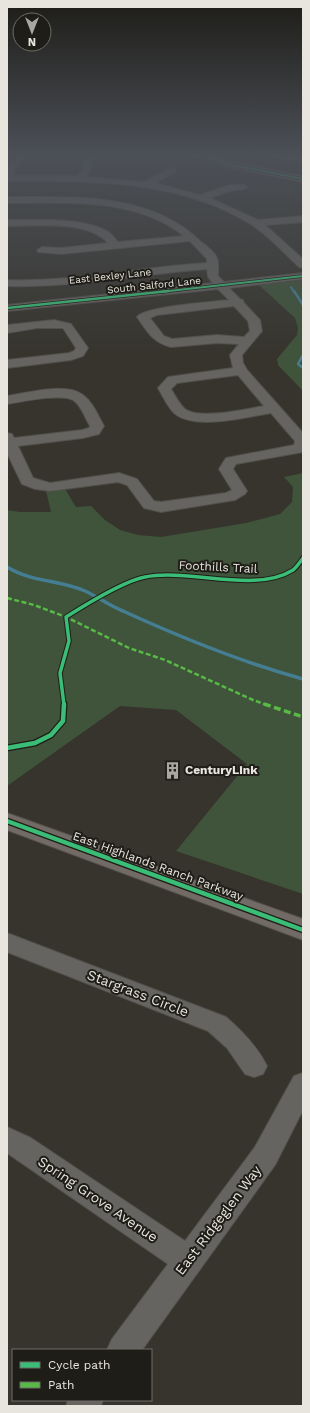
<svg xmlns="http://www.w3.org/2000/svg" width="310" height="1413" viewBox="0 0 310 1413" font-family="'Work Sans',sans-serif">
<rect width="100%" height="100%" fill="#36342d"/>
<g fill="#3f543a">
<path d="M303,280V391L278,365L277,359L297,335L298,328L295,318L259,285Z"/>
<path d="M303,473V894L176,851L247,764L176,710L120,706L7,786V510L20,512H51L46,491L65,489L76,507L91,506L105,520L120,530L138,535L161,537L246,523L280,514L292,502L293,487L284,477Z"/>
</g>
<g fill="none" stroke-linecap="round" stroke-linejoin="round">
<path stroke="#457e93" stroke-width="2" d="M291,287L294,292"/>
<g stroke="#457e93" stroke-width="2.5">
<path d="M294,291L303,305"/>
<path d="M303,355L298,364L303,368"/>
</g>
<path stroke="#457e93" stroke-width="3.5" d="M7,567C31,582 60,580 85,591C98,597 110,606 123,611C182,638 241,662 303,679"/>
<defs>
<g id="minor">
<path d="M16,155H24L13,175L77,176L82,171L85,155H93L90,171L86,177L144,182L172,167L176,170L175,172L155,183L200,195L229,185H245L247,187L245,189L230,191L210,198L258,220L303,216V222L265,225L303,259V268L299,267C283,252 268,235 249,223C177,179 89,181 7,181V170Z"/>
<path d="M275,155H303V161L279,158Z"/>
<path d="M7,197C72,197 150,192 200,241C205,245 215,252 217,258C219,263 218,271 218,276L224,282L303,273V279L229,288L240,299L243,300L244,303L260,320L262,331L242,355L243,363L247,370L303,433V452L236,464L233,469L247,491L245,494L235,500L161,512L144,508L127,485L118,482L50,491L35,489L22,484L7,453V433L12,434L14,438L82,430L89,428L90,426C85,418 81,405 73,400C61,393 21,402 7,404V396C27,393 66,382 83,395C93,402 98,416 104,426L99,434L83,438L18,446L33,478L50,483L119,473L137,479L154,501L161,502L226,493L232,490L219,469L226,458L294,445L295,441L271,413C246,417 200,429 178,416C169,411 163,396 158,388L168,377L233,368L230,355L239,344L217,343L171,347C152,342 148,332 137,317C146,306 212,302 229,300L218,289L7,311V305L213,283L208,277L207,269C140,274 74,288 7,286V280C74,282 140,267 207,263V259L190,241L61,254L38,252L37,250L42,247L61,248L108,243C88,220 36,226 7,226V220C35,220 82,217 107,231C112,234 115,239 118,242L184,236C136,197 65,203 7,203ZM234,306L248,321L250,331L244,337L217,335L172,339L164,336L150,318L157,315ZM238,375L264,406C247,409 199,420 185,409C179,404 175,395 171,389L177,383Z"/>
<path d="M54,320L71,324L88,348L83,356L71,360L7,368V360L69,353L74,351L76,348L63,328H37L7,333V325Z"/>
<path d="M7,933L226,1017C242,1031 257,1046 267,1066L263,1074L254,1077L245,1074L227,1048L208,1031L7,952Z"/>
<path d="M303,1073V1110L275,1165L142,1350H107L112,1339L168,1264L7,1153V1127L31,1138L185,1241L255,1147L294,1076Z"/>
<path d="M68,1400H103L101,1406H66Z"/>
</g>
<g id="major">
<path d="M192,155H209L229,161L303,176V182L227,167Z"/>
<path d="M7,813L303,919V940L7,830Z"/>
</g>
</defs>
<use href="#minor" stroke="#52504a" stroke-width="2"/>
<use href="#major" stroke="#52504a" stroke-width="2"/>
<use href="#minor" fill="#666460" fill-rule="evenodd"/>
<use href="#major" fill="#726b65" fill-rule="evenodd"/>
<path stroke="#58b947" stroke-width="2.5" stroke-dasharray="5 2.5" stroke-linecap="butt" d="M7,598L34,605L66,617L129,648L165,660L253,700L267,705"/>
<path stroke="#58b947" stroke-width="3.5" stroke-dasharray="7 3.5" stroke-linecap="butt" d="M264,704L303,717"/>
<defs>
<g id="cycleway-far3">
<path d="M197,155L227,164L303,179"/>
<path d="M160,292L303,276"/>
</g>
<path id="cycleway-far2" d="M7,308L169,291"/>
<path id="cycleway-far1" d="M64,705L60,673L69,641L66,617C85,605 123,581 145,577C189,568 255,594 293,570C297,567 300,562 303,558"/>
<g id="cycleway">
<path d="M7,748L35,743L51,735L63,721L64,704"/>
<path d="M7,821L303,930"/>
</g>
</defs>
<use href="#cycleway-far3" stroke="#1f1d17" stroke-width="3.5"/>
<use href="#cycleway-far2" stroke="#1f1d17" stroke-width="4"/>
<use href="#cycleway-far1" stroke="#1f1d17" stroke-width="5.5"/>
<use href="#cycleway" stroke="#1f1d17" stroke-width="7"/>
<use href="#cycleway-far3" stroke="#3abd76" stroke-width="2"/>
<use href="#cycleway-far2" stroke="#3abd76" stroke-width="2.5"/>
<use href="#cycleway-far1" stroke="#3abd76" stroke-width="3.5"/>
<use href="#cycleway" stroke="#3abd76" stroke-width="4.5"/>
</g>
<linearGradient id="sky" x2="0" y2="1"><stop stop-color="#1e1d19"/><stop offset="0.44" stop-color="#4c5057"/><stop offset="1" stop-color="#4c5057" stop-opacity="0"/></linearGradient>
<rect width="310" height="353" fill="url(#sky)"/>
<defs>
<symbol id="building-bare" viewBox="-9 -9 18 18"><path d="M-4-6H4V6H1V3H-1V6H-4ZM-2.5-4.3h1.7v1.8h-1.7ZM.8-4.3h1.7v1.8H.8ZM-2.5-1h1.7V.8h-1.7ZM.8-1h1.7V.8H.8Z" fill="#aaa7a0" stroke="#1f1d17" stroke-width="2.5" paint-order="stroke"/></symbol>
</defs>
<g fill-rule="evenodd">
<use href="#building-bare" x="160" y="758" width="25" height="25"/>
</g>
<g text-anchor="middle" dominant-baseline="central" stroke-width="4" stroke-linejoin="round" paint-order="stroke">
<g font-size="10" fill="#e8e5de" stroke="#1f1d17">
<text transform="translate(110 276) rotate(-6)">East Bexley Lane</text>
<text transform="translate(154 285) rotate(-6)">South Salford Lane</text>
</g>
<g font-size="12" fill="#e8e5de" stroke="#1f1d17">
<text transform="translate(218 567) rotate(3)">Foothills Trail</text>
<text transform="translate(158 866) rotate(20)">East Highlands Ranch Parkway</text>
</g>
<g font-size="12" font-weight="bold" fill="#e8e5de" stroke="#1f1d17" text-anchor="start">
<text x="185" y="770">CenturyLink</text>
</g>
<g font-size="14" fill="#e8e5de" stroke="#1f1d17">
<text transform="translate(138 993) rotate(21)">Stargrass Circle</text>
<text transform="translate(98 1199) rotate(34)">Spring Grove Avenue</text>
<text transform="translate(218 1220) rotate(-53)">East Ridgeglen Way</text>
</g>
</g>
<rect width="310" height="1413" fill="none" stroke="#e8e5de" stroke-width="16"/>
<rect x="12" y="1349" width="140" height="52" fill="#1f1d17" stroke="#6f6d67"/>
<rect x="20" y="1362" width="20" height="6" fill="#3abd76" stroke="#6f6d67"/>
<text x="48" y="1369" font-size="12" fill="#e8e5de">Cycle path</text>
<rect x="20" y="1382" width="20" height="6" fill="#58b947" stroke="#6f6d67"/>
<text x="48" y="1389" font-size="12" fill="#e8e5de">Path</text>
<g transform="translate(32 32) rotate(180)"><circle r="19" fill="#1f1d17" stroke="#6f6d67"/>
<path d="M0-3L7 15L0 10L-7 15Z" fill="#aaa7a0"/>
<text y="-6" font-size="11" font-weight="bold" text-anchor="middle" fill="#e8e5de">N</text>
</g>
</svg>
